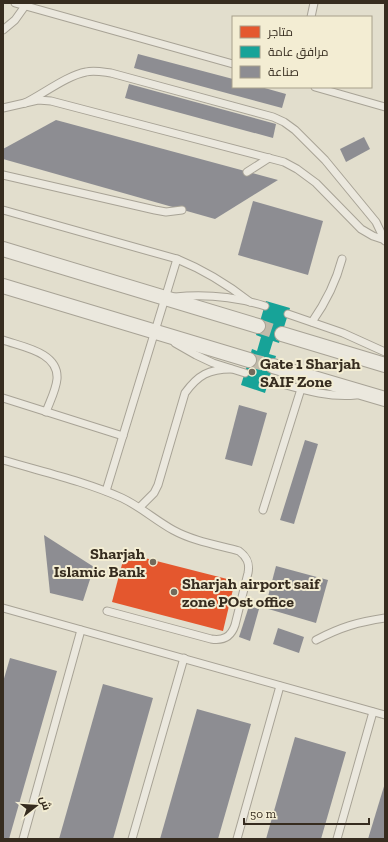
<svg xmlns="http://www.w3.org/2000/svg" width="388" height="842" viewBox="0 0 388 842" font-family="'Zilla Slab',Cairo,serif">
<rect width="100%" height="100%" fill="#e2decd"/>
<path fill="#e4572e" d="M125,553L235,581L223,631L112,602Z"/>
<path fill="#17a398" d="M266,301L290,308L279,343L273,341L269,354L276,356L265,393L241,385L252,349L257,351L261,337L256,335Z"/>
<g fill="#8d8d92">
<path d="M138,54L233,79V87H261L286,94L282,108L134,68Z"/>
<path d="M129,84L276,124L273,138L125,98Z"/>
<path d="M56,120L278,180L215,219L3,159V149Z"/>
<path d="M364,137L370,149L346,162L340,149Z"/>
<path d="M253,201L323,221L308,275L238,255Z"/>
<path d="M239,405L267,413L252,466L225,459Z"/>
<path d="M305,440L318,444L294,524L280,520Z"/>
<path d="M44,535L94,567L83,601L50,593Z"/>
<path d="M276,566L328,580L316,623L265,608Z"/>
<path d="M249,606L259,609L250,641L239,637Z"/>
<path d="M278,628L304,637L299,653L273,644Z"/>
<path d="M10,658L57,671L9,839H3V682Z"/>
<path d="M103,684L153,698L113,839H59Z"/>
<path d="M197,709L251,724L218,839H160Z"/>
<path d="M295,737L346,752L321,839H266Z"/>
<path d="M385,783V839H368Z"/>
</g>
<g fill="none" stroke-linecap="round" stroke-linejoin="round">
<g stroke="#c0baaa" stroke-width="14" stroke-dasharray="14 7" stroke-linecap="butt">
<path d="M258,326L282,334"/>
<path d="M249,360L273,366"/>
</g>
<defs>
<g id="service">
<path d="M15,3L233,64"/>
<path d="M311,17L314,3"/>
<path d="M3,30L15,20L25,6"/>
<path d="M315,87L385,107"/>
<path d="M25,103C43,94 68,75 86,72C94,70 103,72 111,73L273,117L284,122L295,130L325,160L376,222L385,241"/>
<path d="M3,108L38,100L51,101L284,162L297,169L316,183L361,229L373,236L385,240"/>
<path d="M247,172L269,158"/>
<path d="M3,175L155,210L166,212L182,210"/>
<path d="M3,210L177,259C204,270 227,284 250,302"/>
<path d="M175,297C204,294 236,297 265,306"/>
<path d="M288,314L343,333L385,352"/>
<path d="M312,322C326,302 336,282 342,259"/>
<path d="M3,340C22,347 59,352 57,379C56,390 50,401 46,412"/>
<path d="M175,343L196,355L213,363L245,373"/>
<path d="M268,380C298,388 326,398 356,395"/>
<path d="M3,398L123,436"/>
<path d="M3,460C43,472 84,481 122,498C141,507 155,520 173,530C193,541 217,545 239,551C247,557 250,563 248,573L235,625C231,637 223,641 211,639L107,611"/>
<path d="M106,491L177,259"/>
<path d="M140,507L154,493L158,485L185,393C198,375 209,369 231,369"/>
<path d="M263,510L301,389"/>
<path d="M3,608L385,715"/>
<path d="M316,640C341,627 358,622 385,618"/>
<path d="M23,839L81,630"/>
<path d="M132,839L184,658"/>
<path d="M237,839L280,686"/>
<path d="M337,839L373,712"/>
</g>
<g id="minor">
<path d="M3,249L258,326"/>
<path d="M3,286L249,360"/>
<path d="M282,334L385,365"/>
<path d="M273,366L385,399"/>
</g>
</defs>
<use href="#service" stroke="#a8a396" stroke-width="9"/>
<use href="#minor" stroke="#a8a396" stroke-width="16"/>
<use href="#service" stroke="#ebe8de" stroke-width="7"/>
<use href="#minor" stroke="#ebe8de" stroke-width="14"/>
</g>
<g fill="#726a5c" stroke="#f3edd3" stroke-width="1.5">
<circle cx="252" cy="372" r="4"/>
<circle cx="153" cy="562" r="4"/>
<circle cx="174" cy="592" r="4"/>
</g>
<g text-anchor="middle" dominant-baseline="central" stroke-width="4" stroke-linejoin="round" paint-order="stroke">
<g font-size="16" font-weight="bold" fill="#362c1f" stroke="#f3edd3" text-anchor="start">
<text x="260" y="363">Gate 1 Sharjah<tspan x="260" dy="18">SAIF Zone</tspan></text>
<text x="145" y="553" text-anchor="end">Sharjah<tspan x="145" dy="18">Islamic Bank</tspan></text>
<text x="182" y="583">Sharjah airport saif<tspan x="182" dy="18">zone POst office</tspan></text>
</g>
</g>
<rect width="388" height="842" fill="none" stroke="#362c1f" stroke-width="8"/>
<rect x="232" y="16" width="140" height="72" fill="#f3edd3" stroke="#a7a08b"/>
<rect x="240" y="26" width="20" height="12" fill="#e4572e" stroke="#a7a08b"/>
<text x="268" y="36" font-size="12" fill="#362c1f">متاجر</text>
<rect x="240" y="46" width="20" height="12" fill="#17a398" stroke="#a7a08b"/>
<text x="268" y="56" font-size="12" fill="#362c1f">مرافق عامة</text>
<rect x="240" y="66" width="20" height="12" fill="#8d8d92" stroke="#a7a08b"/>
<text x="268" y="76" font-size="12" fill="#362c1f">صناعة</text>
<g transform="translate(36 806) rotate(73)" stroke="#f3edd3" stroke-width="3" paint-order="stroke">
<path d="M0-3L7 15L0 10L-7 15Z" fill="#362c1f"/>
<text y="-6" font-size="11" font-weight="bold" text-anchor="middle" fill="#362c1f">ش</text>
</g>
<path d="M244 818v6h125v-6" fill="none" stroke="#362c1f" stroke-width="2"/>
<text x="250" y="818" font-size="12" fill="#362c1f" stroke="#f3edd3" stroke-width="3" paint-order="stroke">50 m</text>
</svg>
